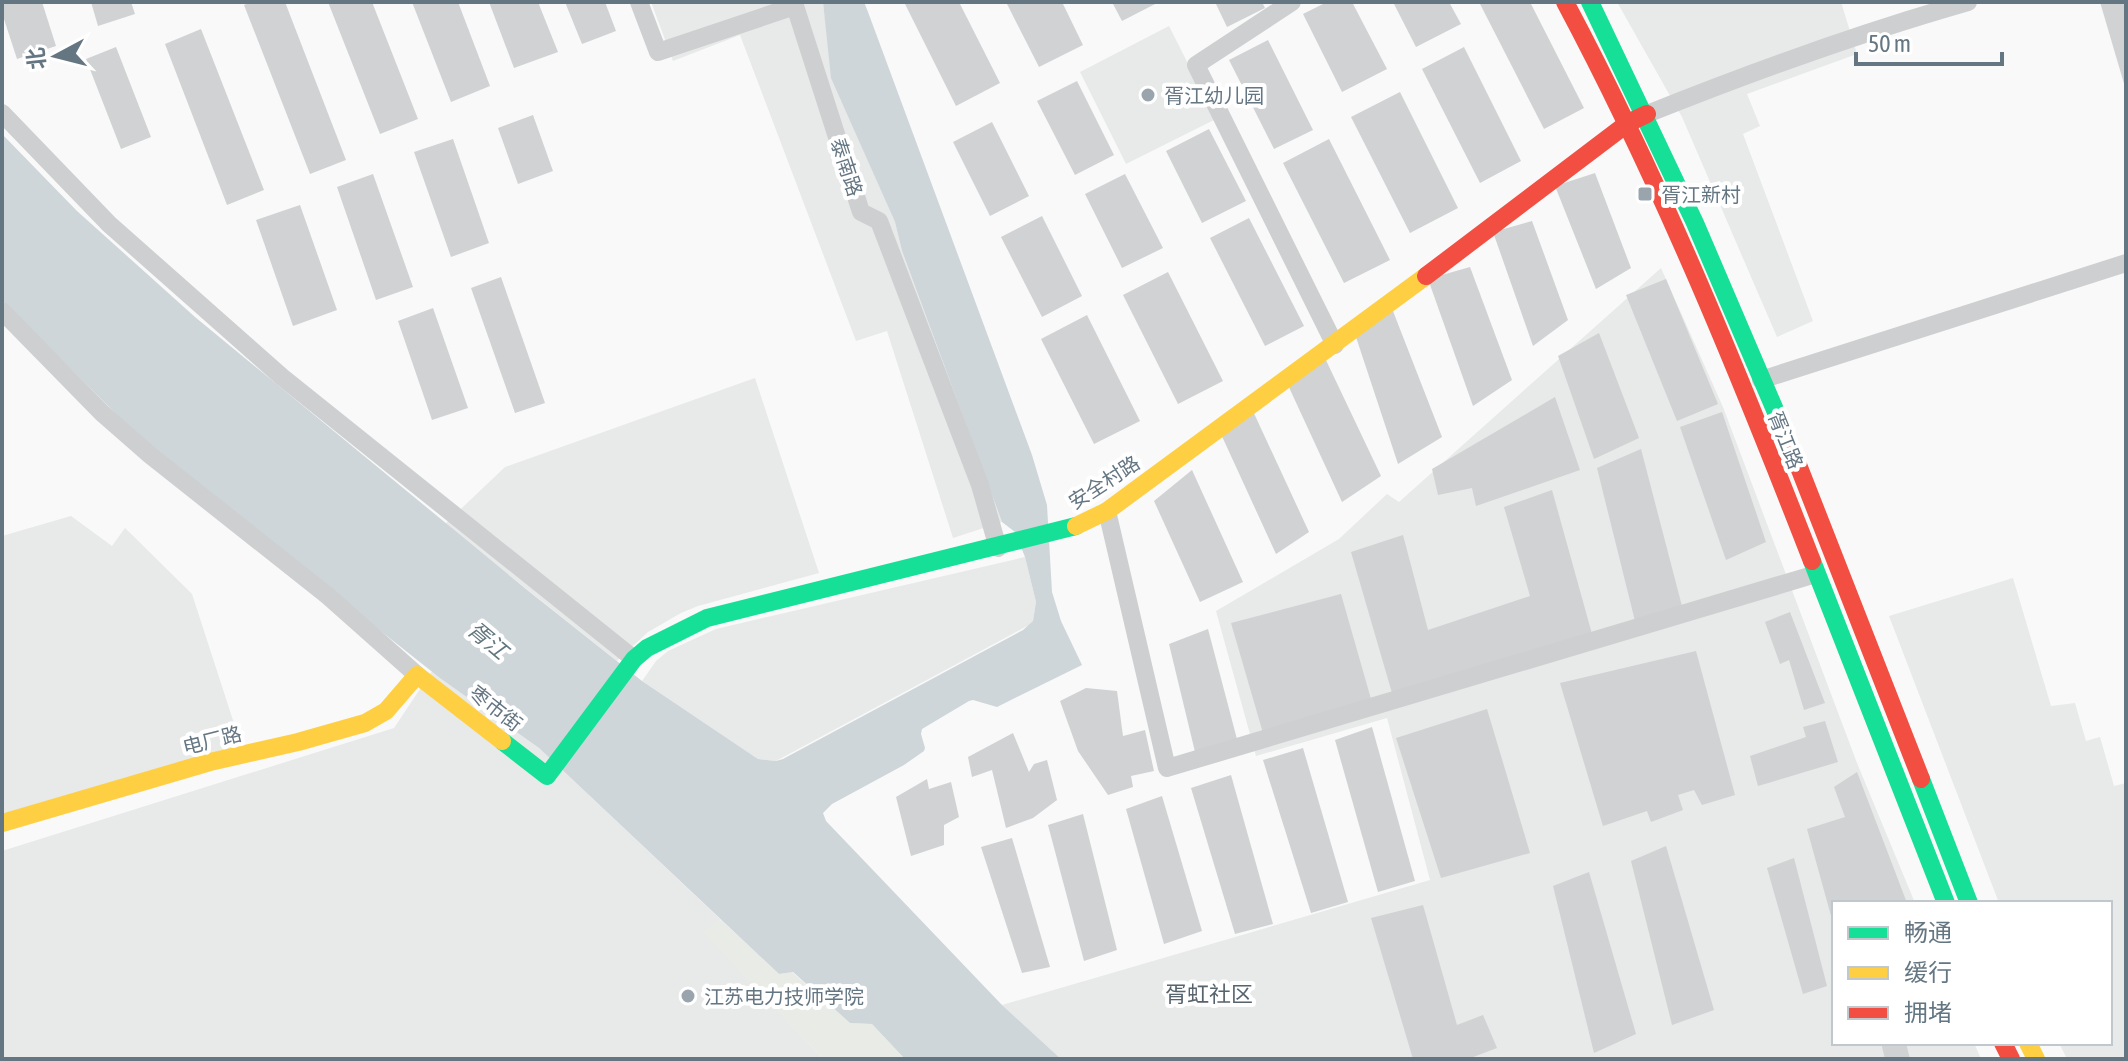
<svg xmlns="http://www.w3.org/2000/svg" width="2128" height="1061" viewBox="0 0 2128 1061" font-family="'Asap Condensed','Noto Sans SC',sans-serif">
<rect width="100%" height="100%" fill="#f9f9f9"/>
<g fill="#e8e9e9">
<path d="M651,2H823L832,78L895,222L902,251L1002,522L953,538L887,331L856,341L740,35L673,61Z"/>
<path d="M1617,2H1841L1857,54L1747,94L1760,126L1743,134L1813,321L1777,337L1682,117Z"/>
<path d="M1169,26L1216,119L1126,164L1080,72Z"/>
<path d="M1661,268L1723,407L1857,763L1915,903H1834V1043H1974L1981,1059H1061L1002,1005L1430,880L1387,718L1256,756L1216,611L1339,539L1387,494L1399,502Z"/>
<path d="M755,378L819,573L698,606L681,613L648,632L617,661L445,524L505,467Z"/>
<path d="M71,516L112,546L125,528L192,594L242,748L2,820V536Z"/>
<path d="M1025,557L1036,602L1033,621L1029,625L776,761L758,759L642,681L656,661L668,651L716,629Z"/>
<path d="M2013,578L2051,706L2075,703L2086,741L2100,737L2114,786L2126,783V1059H2067L2059,1043H2110V903H1999L1889,616Z"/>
<path d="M432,671L539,748L721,920L704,932L823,1059H2V851L394,728Z"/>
</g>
<path fill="#e8ebe6" d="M721,920L779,974L792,972L850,1023L872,1024L905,1059H823L703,932Z"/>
<path fill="#ced6d9" d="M823,2H864L868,12L1032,455L1047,505L1052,592L1061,621L1082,665L997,707L973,700L969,701L922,729L921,734L925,748L924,751L904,765L832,804L823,813L826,821L1002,1005L1061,1059H905L872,1024L850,1023L793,972L779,974L539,748L440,678L152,450L2,300V134L77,211L195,317L526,589L642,681L758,759L776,761L783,759L1023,630L1033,621L1036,602L1025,557L1015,532L1002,522L902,251L895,222L831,78Z"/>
<g fill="#d0d2d3">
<path d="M2,2H42L56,46L17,59L2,13Z"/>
<path d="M91,2H131L135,14L98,26Z"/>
<path d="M251,2H285L346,160L310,174L244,5Z"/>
<path d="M328,2H372L418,119L380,134Z"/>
<path d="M412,2H458L490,86L451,102Z"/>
<path d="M489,2H538L558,52L514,68Z"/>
<path d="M565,2H605L616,31L582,44Z"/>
<path d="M904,2H959L1000,83L956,106Z"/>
<path d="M1006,2H1062L1083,45L1039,67Z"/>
<path d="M1112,2H1159L1122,21Z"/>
<path d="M1215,2H1262L1265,8L1227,27Z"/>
<path d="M1327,2H1352L1387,69L1342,92L1303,14Z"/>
<path d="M1393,2H1449L1461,24L1416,47Z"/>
<path d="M1479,2H1530L1584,108L1544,129Z"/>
<path d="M2100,2H2126V87H2125Z"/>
<path d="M201,29L264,190L227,205L165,44Z"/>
<path d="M1268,40L1313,130L1274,149L1229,60Z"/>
<path d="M116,47L151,137L121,149L86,59Z"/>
<path d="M1464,47L1521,161L1480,183L1422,69Z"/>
<path d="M1077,81L1114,155L1075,175L1037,101Z"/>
<path d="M1400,92L1458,208L1410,233L1351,117Z"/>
<path d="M533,115L553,171L518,184L498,128Z"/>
<path d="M992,122L1029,196L990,216L953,142Z"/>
<path d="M1209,129L1246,201L1202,223L1166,151Z"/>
<path d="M453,139L489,243L451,257L414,152Z"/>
<path d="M1329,139L1390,260L1344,283L1283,163Z"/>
<path d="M1595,173L1631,268L1596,289L1555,186Z"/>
<path d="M373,174L413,287L376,300L337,187Z"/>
<path d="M1125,174L1163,248L1122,268L1085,194Z"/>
<path d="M300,205L337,310L293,326L256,220Z"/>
<path d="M1042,216L1082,296L1042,317L1001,237Z"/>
<path d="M1249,218L1304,326L1265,346L1210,238Z"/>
<path d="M1532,221L1568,320L1533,346L1493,232Z"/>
<path d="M1470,267L1512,380L1473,406L1428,279Z"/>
<path d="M1168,272L1223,381L1178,404L1123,295Z"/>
<path d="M501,277L545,403L515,413L471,288Z"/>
<path d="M1666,279L1718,404L1677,421L1626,295Z"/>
<path d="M1391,306L1442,437L1398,464L1354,331Z"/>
<path d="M433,308L468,408L432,420L398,321Z"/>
<path d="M1087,315L1140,421L1094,444L1041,339Z"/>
<path d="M1599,333L1639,438L1594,459L1558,356Z"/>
<path d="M1324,356L1381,476L1342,502L1287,383Z"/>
<path d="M1555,397L1580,470L1476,506L1472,488L1438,495L1432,469Z"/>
<path d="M1252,409L1309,532L1276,554L1220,432Z"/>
<path d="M1722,412L1766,542L1726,560L1680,427Z"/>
<path d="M1641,449L1683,610L1637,629L1597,468Z"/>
<path d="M1192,470L1243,582L1200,602L1154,501Z"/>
<path d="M1552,490L1592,634L1392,693L1351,552L1403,535L1428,630L1530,596L1504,507Z"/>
<path d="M1341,594L1371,699L1263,733L1231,623Z"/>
<path d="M1790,612L1825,703L1804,710L1789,660L1780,664L1765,622Z"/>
<path d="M1208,629L1238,743L1196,756L1169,644Z"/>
<path d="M1696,651L1735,795L1702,805L1694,790L1678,795L1683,810L1651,822L1647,811L1603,826L1560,683Z"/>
<path d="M1086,688L1117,691L1123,736L1145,730L1154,771L1131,776L1133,787L1108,795L1078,751L1060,701Z"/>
<path d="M1487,709L1530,853L1441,878L1396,738Z"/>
<path d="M1825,721L1838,762L1758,786L1750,756L1806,737L1803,727Z"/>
<path d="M1372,727L1415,881L1378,892L1335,740Z"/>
<path d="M1013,733L1029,772L1034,764L1047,760L1057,800L1033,818L1006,828L992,770L972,777L968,757Z"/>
<path d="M1303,748L1348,902L1311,913L1263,760Z"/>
<path d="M1857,772L1907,903H1834L1833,923L1807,829L1845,817L1834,787Z"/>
<path d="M1231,775L1273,924L1235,934L1191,788Z"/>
<path d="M927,779L929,789L951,782L959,817L944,825V845L911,856L896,797Z"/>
<path d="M1162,796L1202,931L1164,944L1126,809Z"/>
<path d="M1083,814L1117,950L1084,961L1048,825Z"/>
<path d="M1012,838L1050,967L1022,973L981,847Z"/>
<path d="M1666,846L1714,1010L1672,1025L1631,861Z"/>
<path d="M1794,858L1827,986L1803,994L1767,868Z"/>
<path d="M1589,872L1636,1034L1594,1053L1553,886Z"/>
<path d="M1423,905L1457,1025L1483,1015L1497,1048L1468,1059H1413L1371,918Z"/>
<path d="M1881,1043H1906L1910,1059H1885Z"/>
</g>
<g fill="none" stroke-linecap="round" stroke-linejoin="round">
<g stroke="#cecfd0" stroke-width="18">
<path d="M639,2L658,52L795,6L861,212L879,221L980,485L998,548"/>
<path d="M1292,2L1196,65L1335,345"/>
<path d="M2,113L109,224L282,377L634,659"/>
<path d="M1647,114C1752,72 1859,33 1968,2"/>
<path d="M2,311L102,413L150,455L328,596L417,675"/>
<path d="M1761,380L2126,263"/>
<path d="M1107,511L1167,768L1816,574"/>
</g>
<g stroke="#16e098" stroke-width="18">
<path d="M1590,2L1695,223L1793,452"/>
<path d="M1812,561L1946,903"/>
<path d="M502,741L547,776L634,659L647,648L707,618L1076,526"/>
<path d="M1921,779L1969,903"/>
</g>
<g stroke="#ffcf43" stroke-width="18">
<path d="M1076,526L1107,511L1426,276"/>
<path d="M2,823L210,762L298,742L365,723L386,711L417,675L502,741"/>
<path d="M2028,1043L2036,1059"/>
</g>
<g stroke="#f24e42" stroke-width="18">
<path d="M1565,2C1661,182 1738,371 1812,561"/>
<path d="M1426,276L1628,123L1647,114"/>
<path d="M1793,452L1921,779"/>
<path d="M2003,1043L2011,1059"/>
</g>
</g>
<g fill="#99a4ac" stroke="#fff" stroke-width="3">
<circle cx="1148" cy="95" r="8"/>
<rect x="1637" y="186" width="16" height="16" rx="4"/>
<circle cx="688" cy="996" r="8"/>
</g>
<g text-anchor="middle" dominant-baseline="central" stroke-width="8" stroke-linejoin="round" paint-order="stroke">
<g font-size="20" fill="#657683" stroke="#fff" text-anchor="start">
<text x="1164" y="95">胥江幼儿园</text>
<text x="1661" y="194">胥江新村</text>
<text x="704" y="996">江苏电力技师学院</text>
</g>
<g font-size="20" fill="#657683" stroke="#fff">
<text transform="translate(847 167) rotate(72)">泰南路</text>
<text transform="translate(1786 440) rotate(68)">胥江路</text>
<text transform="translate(1104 482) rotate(-33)">安全村路</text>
<text transform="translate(496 708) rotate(38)">枣市街</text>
<text transform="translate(212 740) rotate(-14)">电厂路</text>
</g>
<g font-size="22" font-style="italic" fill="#60757c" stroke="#fff">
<text transform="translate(488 640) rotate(40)">胥江</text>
</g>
<g font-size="22" fill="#57646e" stroke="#fff">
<text x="1209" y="994">胥虹社区</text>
</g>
</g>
<rect width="2128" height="1061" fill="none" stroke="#657683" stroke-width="8"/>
<rect x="1832" y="901" width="280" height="144" fill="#ffffff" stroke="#c1c8cd" stroke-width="2"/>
<rect x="1848" y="927" width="40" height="12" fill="#16e098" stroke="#c1c8cd" stroke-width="2"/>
<text x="1904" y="941" font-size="24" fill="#657683">畅通</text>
<rect x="1848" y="967" width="40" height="12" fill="#ffcf43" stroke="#c1c8cd" stroke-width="2"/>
<text x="1904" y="981" font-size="24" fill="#657683">缓行</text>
<rect x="1848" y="1007" width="40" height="12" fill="#f24e42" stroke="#c1c8cd" stroke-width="2"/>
<text x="1904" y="1021" font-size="24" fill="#657683">拥堵</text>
<g transform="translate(56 56) rotate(263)" stroke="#ffffff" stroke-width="6" paint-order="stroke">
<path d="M0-6L14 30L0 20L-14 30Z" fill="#657683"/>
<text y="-12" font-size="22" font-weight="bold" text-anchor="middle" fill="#657683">北</text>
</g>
<path d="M1856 52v12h146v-12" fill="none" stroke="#657683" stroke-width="4"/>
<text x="1868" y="52" font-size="24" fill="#657683" stroke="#ffffff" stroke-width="6" paint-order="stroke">50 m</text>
</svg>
